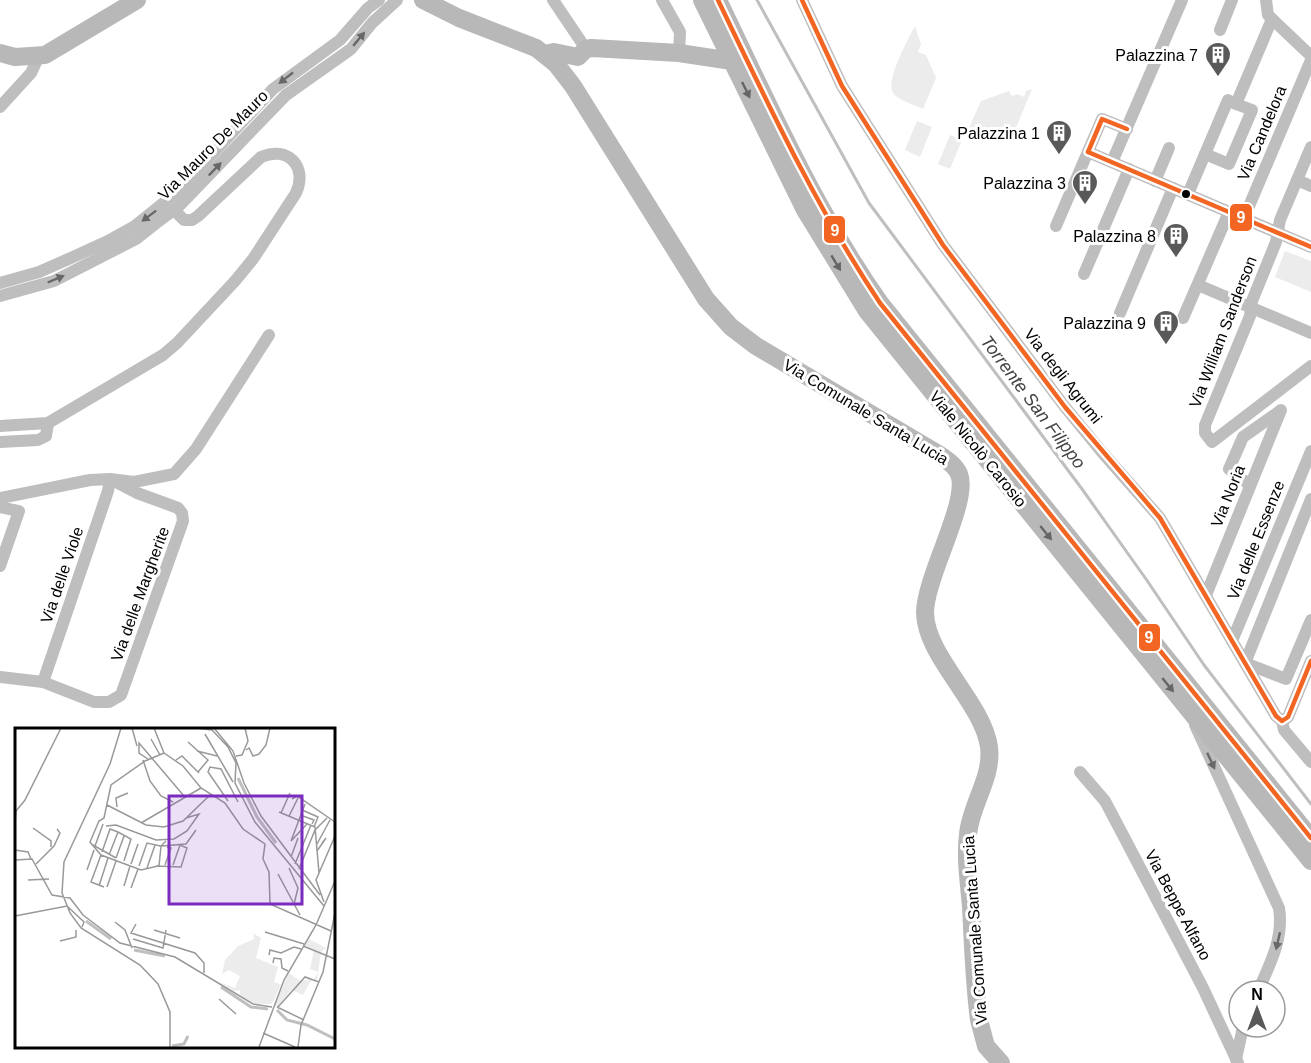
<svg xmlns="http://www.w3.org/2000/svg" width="1311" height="1063" viewBox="0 0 1311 1063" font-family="Helvetica,sans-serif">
<rect width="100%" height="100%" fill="#fff"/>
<g fill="#ececec">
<path d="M915,26L921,44L918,52L926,55L936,78L923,109C915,105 899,101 893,93C885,80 908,40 915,26Z"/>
<path d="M1032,89L1013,135C998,149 983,137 968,130L981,101L1009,91L1012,96L1018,94L1024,97L1026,91Z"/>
<path d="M917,121L932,127L920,157L905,150Z"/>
<path d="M950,135L962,140L950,169L938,164Z"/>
<path d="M1285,251L1311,261V292L1275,277Z"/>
</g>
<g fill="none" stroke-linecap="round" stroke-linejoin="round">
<path stroke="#bfbfbf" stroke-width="3" d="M757,0L869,203L1082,489L1146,579L1204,665L1311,804"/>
<g stroke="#bebebe" stroke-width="12">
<path d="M553,0L586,49"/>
<path d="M662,0L680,32L679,53"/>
<path d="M802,0L842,86L943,245L1065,407L1101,451L1160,518L1276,716L1282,721L1284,730L1311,762"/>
<path d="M1266,0L1268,15L1311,56"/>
<path d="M1220,30L1232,0"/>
<path d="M0,107L31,73L39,56"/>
<path d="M1311,147L1280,220L1276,242L1252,301L1250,316L1205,425V433L1212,442L1311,366"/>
<path d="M1088,152L1311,247"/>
<path d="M1205,154L1229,164L1252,110L1236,104"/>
<path d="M1112,162L1182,0"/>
<path d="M1297,180L1311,186"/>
<path d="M1155,181L1169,148"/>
<path d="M1188,194L1228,100L1236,104L1272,19"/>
<path d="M1244,218L1311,60"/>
<path d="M1056,226L1102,119L1127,129"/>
<path d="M1084,274L1129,169"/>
<path d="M0,283L39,272L73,257L108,241L135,226L176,193L273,89L340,40L368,8L379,0"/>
<path d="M1198,285L1311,333"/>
<path d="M0,296L54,281L136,239L155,224L179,206L286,95L351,49L372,23L397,0"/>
<path d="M1120,313L1173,188"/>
<path d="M1183,318L1229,212"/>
<path d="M0,426L48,423L163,355L177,343L235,281L253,259L296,193C308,167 288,145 261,157L198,216L192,220H184L174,210"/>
<path d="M0,442L38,440L46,436L48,423"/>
<path d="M1250,485L1229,469L1243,437L1280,411"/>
<path d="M0,498L90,480L110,479L134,482L174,474L196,449L269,335"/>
<path d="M1311,499L1245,663L1286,679L1311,620"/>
<path d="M0,507L19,511L0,566"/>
<path d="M1206,595L1281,410"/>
<path d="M1232,641L1311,451"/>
<path d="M0,677L43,682L94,702H109L121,695L183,521L182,513L178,508L137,493L110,479L108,491L43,682"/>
<path d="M1282,721L1288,717L1311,661"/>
<path d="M1195,725L1279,908C1284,938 1270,964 1258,991"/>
<path d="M1080,772L1105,801L1124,837L1203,988L1238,1063"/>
<path d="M1236,1059L1243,1027"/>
</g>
<g stroke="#b8b8b8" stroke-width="18">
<path d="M423,0L459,18L536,48L556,64L573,86L706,299L731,327L756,346L940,455C947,460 955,465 959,474C970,501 925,577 925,613C926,657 983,703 989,747C993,777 971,804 968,834C965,858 969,883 971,907C973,944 974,982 979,1020L986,1046L1001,1063"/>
<path d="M702,0L805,210L867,311L1311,861"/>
<path d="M718,0C768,103 814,209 880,303L1311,838"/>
<path d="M0,53L15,57L45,55L137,0"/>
<path d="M545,54L554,52L578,57L586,49L592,48L679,53L732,61"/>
</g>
<defs>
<g id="bus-1">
<path d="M718,0C768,104 816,207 880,303L1311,838"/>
<path d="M802,0L842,86L943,245L1065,407L1160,518L1276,716L1282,721L1288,717L1311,661"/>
<path d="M1088,152L1311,247"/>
<path d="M1088,152L1102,119L1127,129"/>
</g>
</defs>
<use href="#bus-1" stroke="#fff" stroke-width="9"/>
<use href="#bus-1" stroke="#f26522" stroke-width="4.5"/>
</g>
<defs><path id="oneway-solid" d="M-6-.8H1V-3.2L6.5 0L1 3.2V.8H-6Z" transform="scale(1.5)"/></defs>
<g fill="#686868">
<use href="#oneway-solid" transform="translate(359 39) rotate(-50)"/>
<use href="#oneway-solid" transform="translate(286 78) rotate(142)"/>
<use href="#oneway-solid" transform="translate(215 169) rotate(-46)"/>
<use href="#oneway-solid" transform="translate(149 216) rotate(143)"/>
<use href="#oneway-solid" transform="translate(56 279) rotate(-23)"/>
<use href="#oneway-solid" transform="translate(1211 761) rotate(65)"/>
<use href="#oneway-solid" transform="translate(1278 941) rotate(103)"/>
</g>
<g fill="#656565">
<use href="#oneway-solid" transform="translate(746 90) rotate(64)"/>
<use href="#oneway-solid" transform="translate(836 263) rotate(59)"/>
<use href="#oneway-solid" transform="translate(1046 533) rotate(51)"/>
<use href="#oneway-solid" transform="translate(1168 685) rotate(51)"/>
</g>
<defs>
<symbol id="building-pin" viewBox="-11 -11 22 30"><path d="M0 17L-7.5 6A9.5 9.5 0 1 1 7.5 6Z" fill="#595959" stroke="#fff"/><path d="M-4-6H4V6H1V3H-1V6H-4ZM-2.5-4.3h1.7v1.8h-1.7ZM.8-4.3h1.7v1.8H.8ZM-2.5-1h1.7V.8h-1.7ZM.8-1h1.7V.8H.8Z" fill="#fff"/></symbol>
</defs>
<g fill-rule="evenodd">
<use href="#building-pin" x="1203" y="40" width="30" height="40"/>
<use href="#building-pin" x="1044" y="118" width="30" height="40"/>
<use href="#building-pin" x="1070" y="168" width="30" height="40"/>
<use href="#building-pin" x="1161" y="221" width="30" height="40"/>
<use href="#building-pin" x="1151" y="308" width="30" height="40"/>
</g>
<circle fill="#000" stroke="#fff" stroke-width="2" cx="1186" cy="194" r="5"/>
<g text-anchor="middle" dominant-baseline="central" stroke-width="6" stroke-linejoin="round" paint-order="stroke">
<g font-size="16" fill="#000" stroke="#fff" text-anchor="end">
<text x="1198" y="55">Palazzina 7</text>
<text x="1040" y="133">Palazzina 1</text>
<text x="1066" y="183">Palazzina 3</text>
<text x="1156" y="236">Palazzina 8</text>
<text x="1146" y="323">Palazzina 9</text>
</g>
<g font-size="16" fill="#000" stroke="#fff">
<text transform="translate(1262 133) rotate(-67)">Via Candelora</text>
<text transform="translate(213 145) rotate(-45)">Via Mauro De Mauro</text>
<text transform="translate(1223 332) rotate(-69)">Via William Sanderson</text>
<text transform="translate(1063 376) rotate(52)">Via degli Agrumi</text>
<text transform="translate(866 412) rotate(31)">Via Comunale Santa Lucia</text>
<text transform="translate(978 449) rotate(51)">Viale Nicolò Carosio</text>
<text transform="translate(1228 496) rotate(-68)">Via Noria</text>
<text transform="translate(1256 540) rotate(-68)">Via delle Essenze</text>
<text transform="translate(62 575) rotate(-71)">Via delle Viole</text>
<text transform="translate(140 594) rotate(-70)">Via delle Margherite</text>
<text transform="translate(1178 905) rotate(62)">Via Beppe Alfano</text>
<text transform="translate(975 930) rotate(-94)">Via Comunale Santa Lucia</text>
</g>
<g font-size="18" font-style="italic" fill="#444" stroke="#fff">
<text transform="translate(1033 402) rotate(53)">Torrente San Filippo</text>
</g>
</g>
<g transform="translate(15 728)">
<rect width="320" height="320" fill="#fff"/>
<path d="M238,205L246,210L241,230L263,239L259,254L266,257L257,276H241L225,268V262L219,263L204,254L220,260L225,248L214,242L207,246L210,232L223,218L239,211ZM294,211L311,220L306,224L302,252L299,251L303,244L295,241L299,222L290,218ZM274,245L285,253L297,251L288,267L277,262L283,254L262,279L259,277Z" fill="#ececec"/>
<path fill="none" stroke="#bfbfbf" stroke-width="3" d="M223,50L242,89L261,115M71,193L96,211M119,222L150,228M206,259L236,279L253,281M262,282L272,292L292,297L320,311M157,318L169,316L173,308"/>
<path fill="none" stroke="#999" stroke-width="1.5" d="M106,0L95,36L49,134L47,165L55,185L66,200L125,237L143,256L155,284V319M117,0L122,18M139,0L149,25M182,0L197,2L213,19L221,35L220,55L240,94L309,178M199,0L218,23L229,55L246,88L305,167M190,6L218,54M136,11L145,27M173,14L193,32L183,44M231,22L234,20L238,28L244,26L251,17L255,0M182,23L202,28M149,25L168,38L186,60L210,75L228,101L250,116L248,131L254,144L255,176L316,203M221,28L227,27L233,13L230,0M133,31L124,25V15L169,68M128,32L135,53L146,68L158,74M161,32L167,28L184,45M277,71L282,68L320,94M213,73L193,44L195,39L206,41L223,74M92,77L131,97L149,99L168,93L195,67M102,79L101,70L113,65M287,82L303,89L299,99M264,84L300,99L304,145M266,85L275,65M285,87L299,92L297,96M274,88L283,70M0,95L1,83L10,72L46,0M126,95L186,60M91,98L101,97L141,112L159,111L172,103L184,86L171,90M18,100L36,113V119M151,113L146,118L171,116L181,102M276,113L290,76M276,113L292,96M302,116L315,92M78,117L101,130M80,118L88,96M0,122L13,124L16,131M302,123L311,110L307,115M87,124L95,101L103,104L116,111L109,133M86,127L76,154L89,159M94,127L103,104M276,129L283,110M101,130L109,108M0,132L17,131L37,167L55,170L68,187L105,215L160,229L238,276L257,279M21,136L39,118L45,105L42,101M116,136L123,116M280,136L296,97M150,137L156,120L152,119M124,138L132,115L146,118L144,138M141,138L166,139L172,120L165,117L158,137M143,138L126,142L86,127L75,114L84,93L89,90L96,57L130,33L149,25M132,140L140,117M274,140L283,160L279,176L285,187M284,141L300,102L312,90M72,142L79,122M263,146L278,174M13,152L34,151M84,158L93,130M109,158L115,138M92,159L101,133M116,160L123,141M309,174L301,152L320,108M0,188L52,178L69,194L67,199M100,194L110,202L117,220M121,196L116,205L180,225L189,235V245M139,202L165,210M250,204L289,216M118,211L148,220L151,202M45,213L61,209V202M288,218L320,231M254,227L255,222L266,225L279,219L286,221M258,235L259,230L266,231L267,240L273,243M204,271L221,286M262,279L289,292M263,279L290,249L304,254M248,305L280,319M244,319L269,252L301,197L320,153M283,319L286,297L308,244L320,185"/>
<path fill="#7b2cbf" fill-opacity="0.15" stroke="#7b2cbf" stroke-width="3" d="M154,68H287V176H154Z"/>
<rect width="320" height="320" fill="none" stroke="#000" stroke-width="3"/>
</g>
<g stroke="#fff" stroke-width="2">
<rect x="1229" y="203" width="24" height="29" rx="6" fill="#f26522"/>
<rect x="823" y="215" width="23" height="29" rx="6" fill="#f26522"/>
<rect x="1138" y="623" width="23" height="29" rx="6" fill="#f26522"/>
</g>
<g font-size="16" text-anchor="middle" font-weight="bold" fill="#fff">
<text x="1241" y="223">9</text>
<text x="835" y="236">9</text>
<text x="1149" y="643">9</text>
</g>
<g transform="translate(1257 1009)"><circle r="28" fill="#ffffff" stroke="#999999" stroke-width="1.5"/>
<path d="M0-4.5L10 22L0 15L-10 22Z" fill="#595959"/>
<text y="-9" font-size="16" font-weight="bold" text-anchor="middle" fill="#000000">N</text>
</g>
</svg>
